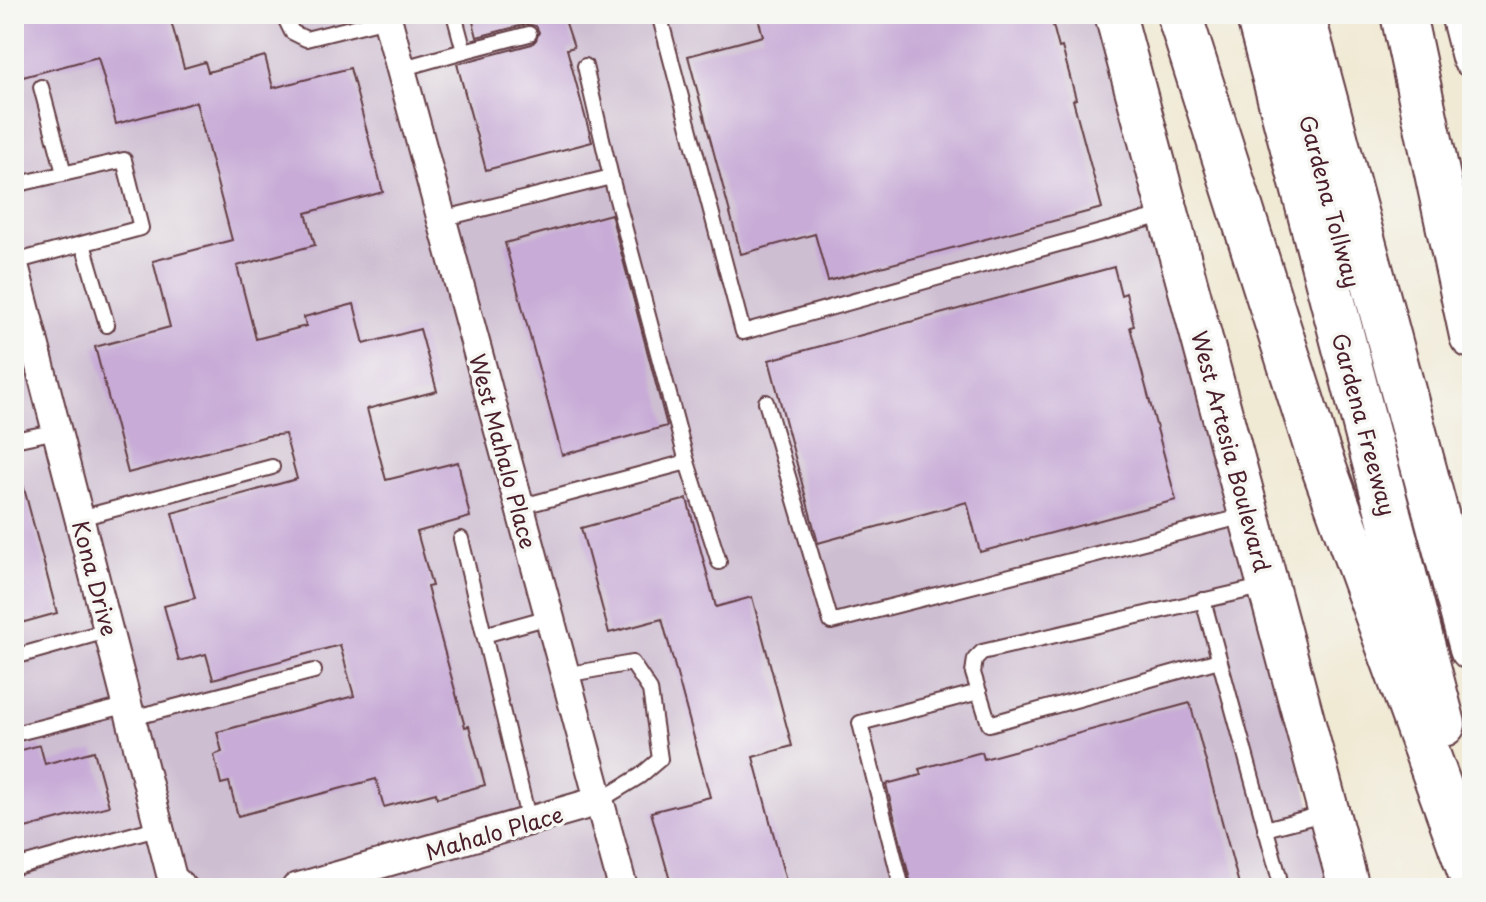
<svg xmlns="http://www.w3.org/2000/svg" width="1486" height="902" viewBox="0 0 1486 902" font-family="'Playpen Sans',sans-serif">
<rect width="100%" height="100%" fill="#f6f6f2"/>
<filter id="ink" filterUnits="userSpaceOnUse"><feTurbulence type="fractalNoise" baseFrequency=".0125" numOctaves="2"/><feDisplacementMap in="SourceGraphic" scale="16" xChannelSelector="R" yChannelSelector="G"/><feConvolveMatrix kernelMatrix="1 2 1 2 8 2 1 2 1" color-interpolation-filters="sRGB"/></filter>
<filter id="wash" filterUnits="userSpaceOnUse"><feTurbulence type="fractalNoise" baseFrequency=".006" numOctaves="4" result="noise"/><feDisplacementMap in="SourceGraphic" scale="32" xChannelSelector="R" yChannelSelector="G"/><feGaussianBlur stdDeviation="1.8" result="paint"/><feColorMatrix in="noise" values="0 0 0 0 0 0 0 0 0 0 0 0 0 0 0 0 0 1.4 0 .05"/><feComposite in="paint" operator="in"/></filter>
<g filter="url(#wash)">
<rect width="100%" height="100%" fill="#f0e9d3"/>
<path fill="#cebed1" d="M14,14H1101L1333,888H14Z"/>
<g id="blocks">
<g fill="#c8acd7">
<path d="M14,14H169L184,68L205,62L208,72L265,56L273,88L350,68L383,192L306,213L315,245L237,266L256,339L306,326L304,317L354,304L364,344L420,329L437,391L367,409L386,480L458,462L470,517L417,532L432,586L427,587L465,727L469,726L485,785L437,798L436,793L384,807L376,779L238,816L229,782L221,784L214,755L222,752L217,732L354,696L340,645L213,679L206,654L179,661L164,606L195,598L172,513L297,479L285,434L267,436L128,473L95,347L170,327L153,261L232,240L196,102L116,124L98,57L23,77L14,44Z"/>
<path d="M471,14H563L574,47L567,49L592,142L486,170L457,64L532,44L536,40L539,32L536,26L527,24L477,37Z"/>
<path d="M757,14H1050L1059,48L1062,47L1076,99L1073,100L1102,208L828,281L815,234L741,254L688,56L763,36Z"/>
<path d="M611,214L667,426L562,455L505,243Z"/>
<path d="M1114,267L1121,295L1126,293L1134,326L1130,327L1176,500L980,552L967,502L818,543L769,360Z"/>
<path d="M20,473L57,613L14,625V474Z"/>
<path d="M687,499L716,607L752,597L792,746L753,757L787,885L775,888H672L651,812L710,797L662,619L609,633L581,528Z"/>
<path d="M1190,703L1240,888H912L886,784L921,775L919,769L982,752L984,759Z"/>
<path d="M40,745L45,764L94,751L109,806L14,831V752Z"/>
</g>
</g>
</g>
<g filter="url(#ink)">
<use href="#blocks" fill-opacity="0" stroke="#633d44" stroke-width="2"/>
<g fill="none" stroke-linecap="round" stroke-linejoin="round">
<defs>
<g id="lane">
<path d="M283,14L292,32L306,39L387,19"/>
<path d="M659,14L743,332L1166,214"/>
<path d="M464,51L529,34"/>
<path d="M585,66L611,177"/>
<path d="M400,69L464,51L454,14"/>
<path d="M41,87L64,173"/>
<path d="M14,185L124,160L141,228L14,262"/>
<path d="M441,219L611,177L687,462L519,507"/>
<path d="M83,244L107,325"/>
<path d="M766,402L831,622L1245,516"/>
<path d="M14,440L57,431"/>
<path d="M687,462L719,562"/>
<path d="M80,518L272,467"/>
<path d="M461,539L529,822"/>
<path d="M1203,600L1279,877"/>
<path d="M484,635L549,617"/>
<path d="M14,657L110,630"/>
<path d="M1219,660L989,724L973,673L975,659L982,652L1266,586"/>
<path d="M565,675L632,663L650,690L660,759L640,776L599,801"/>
<path d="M132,718L314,671"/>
<path d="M14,734L129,705"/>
<path d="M1265,829L1327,813"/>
<path d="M14,865L19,866L160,827"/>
<path d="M902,888L860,723L979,692"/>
</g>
<g id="street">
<path d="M386,14L623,888"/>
<path d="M14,265L172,878L183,888"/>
<path d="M296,888L599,801"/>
</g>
<g id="secondary">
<path d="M1115,14L1349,888"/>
<path d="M1461,14L1472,57"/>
</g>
<g id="highway">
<path d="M1179,14L1316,446L1472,877"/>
<path d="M1258,14L1443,724"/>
<path d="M1302,14L1472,648"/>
<path d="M1403,14L1472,336"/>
</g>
</defs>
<use href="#lane" stroke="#633d44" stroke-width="18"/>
<use href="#street" stroke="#633d44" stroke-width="32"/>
<use href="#secondary" stroke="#633d44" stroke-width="44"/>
<use href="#highway" stroke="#633d44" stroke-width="48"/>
<use href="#lane" stroke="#fff" stroke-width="14"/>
<use href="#street" stroke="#fff" stroke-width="28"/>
<use href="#secondary" stroke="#fff" stroke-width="40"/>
<use href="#highway" stroke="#fff" stroke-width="44"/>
</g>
</g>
<g text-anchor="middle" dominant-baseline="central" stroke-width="7" stroke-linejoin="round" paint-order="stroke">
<g font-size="22" fill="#4a1f2b" stroke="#f6f6f2">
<text transform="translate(1331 201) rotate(75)">Gardena Tollway</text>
<text transform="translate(1365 424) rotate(75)">Gardena Freeway</text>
<text transform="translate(504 451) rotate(75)">West Mahalo Place</text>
<text transform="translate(1232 451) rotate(75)">West Artesia Boulevard</text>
<text transform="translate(96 578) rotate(75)">Kona Drive</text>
<text transform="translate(494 832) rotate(-16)">Mahalo Place</text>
</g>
</g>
<rect width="1486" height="902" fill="none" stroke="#f6f6f2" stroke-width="48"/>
</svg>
